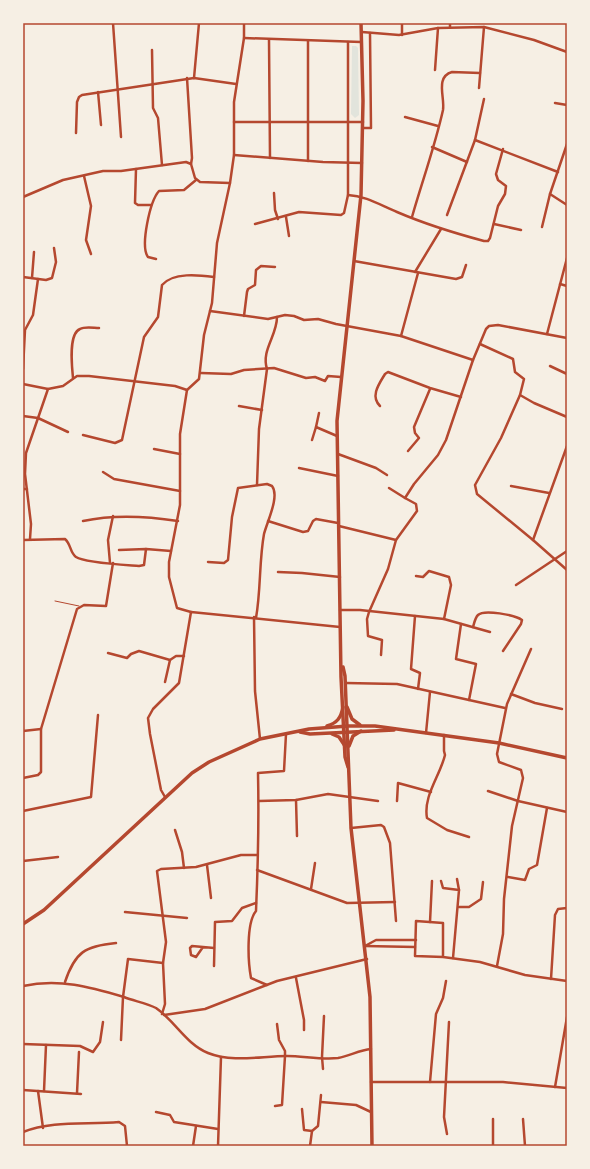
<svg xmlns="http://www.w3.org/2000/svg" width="590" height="1169" viewBox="0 0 590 1169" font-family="'Public Sans',sans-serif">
<rect width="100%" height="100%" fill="#f6efe4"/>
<path fill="#e2e4dc" d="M352,46H356L358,48L359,115L355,118L351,114Z"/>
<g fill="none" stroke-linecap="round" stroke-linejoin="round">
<path stroke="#b5482f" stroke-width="1" d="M55,601L79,606"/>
<g stroke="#b5482f" stroke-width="2.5">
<path d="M113,23L121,137"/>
<path d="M450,27V23"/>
<path d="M362,32L399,35L438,28L484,27L534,40L567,52"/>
<path d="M402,35V23"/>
<path d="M244,38L361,42"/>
<path d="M269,40L270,158"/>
<path d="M308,41V161"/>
<path d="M152,50L153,108L158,118L162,165"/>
<path d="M435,70L438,28"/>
<path d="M187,78L192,158L191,164"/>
<path d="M194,78L199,23"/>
<path d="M479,88L484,27"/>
<path d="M98,92L101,125"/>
<path d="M555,103L567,105"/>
<path d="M405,117L438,126"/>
<path d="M234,122H363"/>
<path d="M363,128H371L370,33"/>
<path d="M76,133L77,102L79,97L82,95L194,78L236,84"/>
<path d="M475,140L558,172"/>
<path d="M432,147L467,162"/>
<path d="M234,155L323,162L362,163"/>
<path d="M136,169L135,203L138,205H151"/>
<path d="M84,176L91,206L86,240L91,254"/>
<path d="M274,193L275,210L278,219"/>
<path d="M550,194L567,205"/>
<path d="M348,195C366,196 380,205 397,212C425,224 454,233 484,241H488L490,238L498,206L505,194L506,186L498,180L496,174L503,149"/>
<path d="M23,197L63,180L103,171H121L186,162L191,164L195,178L200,182L230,183"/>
<path d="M447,215L475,140L484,99"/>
<path d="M286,217L289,236"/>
<path d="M412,217C422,182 435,146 443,110C445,97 435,77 452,72L480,73"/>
<path d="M255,224L299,212L341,215L344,213L348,195V42"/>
<path d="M494,224L521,230"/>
<path d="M542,227L550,194L567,144"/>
<path d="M156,259L148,257C140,246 150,201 159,191L184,190L196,180"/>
<path d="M354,261L456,279L462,277L466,265"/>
<path d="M415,272L441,229"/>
<path d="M23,277L46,280L52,278L56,262L54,248"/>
<path d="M32,278L34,252"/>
<path d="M560,284L567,286"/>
<path d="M210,311L268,319L285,315L294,316L304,320L318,319L336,324L401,336L473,360"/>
<path d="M244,316L247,292L248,289L255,285L256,270L261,266L275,267"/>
<path d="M547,334L567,258"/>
<path d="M401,336L418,273"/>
<path d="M480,344L513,359L515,372L524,379L520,395L501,438L475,485L477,494L533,540L567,570"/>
<path d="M550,366L567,374"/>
<path d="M23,369L25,330L33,315L38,279"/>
<path d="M201,373L231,374L244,370L274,368L306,378L315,377L325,381L328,376L341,377"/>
<path d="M73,378C72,367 68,334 80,329C85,326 94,328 99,328"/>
<path d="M23,384L48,389"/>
<path d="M520,395L534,403L567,417"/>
<path d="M239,406L262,410"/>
<path d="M380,406C370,396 379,384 385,374L388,372L430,388L461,397"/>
<path d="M23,416L38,418L68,432"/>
<path d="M316,427L319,413"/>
<path d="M83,435L115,443L122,440L144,337L158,317L162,285C173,272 199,275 214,277"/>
<path d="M312,440L316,427L337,436"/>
<path d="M154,449L180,454"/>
<path d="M408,451L419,438L415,433L414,427L430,389"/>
<path d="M338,454L376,468L387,475"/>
<path d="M299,468L338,476"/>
<path d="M103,472L114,479L180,491"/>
<path d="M257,485L259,429L267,369C261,350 277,336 277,317"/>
<path d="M511,486L549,493"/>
<path d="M389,488L405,498"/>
<path d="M23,489H27"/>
<path d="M83,521C115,514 146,516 178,521"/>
<path d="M268,521L303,532L308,531L313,521L316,519L338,523"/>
<path d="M339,526L396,540"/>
<path d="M30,539L31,524L25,474L26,453L48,389L63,386L77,376H89L175,386L187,390"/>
<path d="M23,540L65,539C71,544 70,553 76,557C85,563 127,565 139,566L144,565L146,549"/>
<path d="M533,540L567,446"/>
<path d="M119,550L146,549L171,551"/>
<path d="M208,562L224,563L228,560L232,517L238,488L267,484L272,486C280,496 267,522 264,534C259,561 261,590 256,618"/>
<path d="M110,563L108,540L113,516"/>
<path d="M278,572L302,573L340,577"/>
<path d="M416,576L423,577L429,571L449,577L451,585L444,619"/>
<path d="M516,585L567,551"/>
<path d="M340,610H360L444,619L490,632"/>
<path d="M191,612L177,608L169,577V562L180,505V434L187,390L199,379L204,335L212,303L217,243L230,183L234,155V102L244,38V23"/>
<path d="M415,616L411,669L420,673L418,689"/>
<path d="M254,617L255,691L260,739"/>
<path d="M461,624L456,659L476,664L469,700"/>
<path d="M473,627C474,624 475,618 478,615C484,609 515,615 522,620L521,624L503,651"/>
<path d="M108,653L127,658L131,654L139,651L170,660"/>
<path d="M381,655L382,640L368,636L367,619L369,612L388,569L396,540L417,511L416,504L405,498L414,484L438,455L446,440L473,360L486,329L489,326L498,325L567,338"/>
<path d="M165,682L170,660L176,656H184"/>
<path d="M346,683L397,684L505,708"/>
<path d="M511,694L535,703L562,709"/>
<path d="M23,731L41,729"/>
<path d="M426,733L430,692"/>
<path d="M444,735V751L445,755C440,776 423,796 427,818L447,830L469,837"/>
<path d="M23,778L38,775L41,772V729L77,609L84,605L106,606L113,563"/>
<path d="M488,791L518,801L567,812"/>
<path d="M165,797L161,790L150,734L148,718L153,709L179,683L191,612L340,627"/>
<path d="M296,800L297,836"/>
<path d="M259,801L296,800L328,794L378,801"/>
<path d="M397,801L398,783L431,792"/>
<path d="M23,811L91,797L98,715"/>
<path d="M351,828L381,825L384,827L390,843L396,921"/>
<path d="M175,830L182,852L184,868"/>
<path d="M23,861L58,857"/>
<path d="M207,865L211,898"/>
<path d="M257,870L347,903L395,902"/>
<path d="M508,877L525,880L529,869L537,865L547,808"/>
<path d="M457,879L459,890"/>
<path d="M441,881L443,888L459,890L453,958"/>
<path d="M311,889L315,863"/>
<path d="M459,907H469L481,899L483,882"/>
<path d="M125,912L187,918"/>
<path d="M430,922L432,881"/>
<path d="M365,946L376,940H416"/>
<path d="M365,946L415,947"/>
<path d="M203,947L196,957L191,955L190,948L192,946L214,948"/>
<path d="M443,957V923L416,921L415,956L443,957L480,962L525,975L567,981"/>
<path d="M214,966L215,922L232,921L242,908L256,903"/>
<path d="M497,966L503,934L504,899L512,826L523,778L521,770L499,762L497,754L507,704L531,649"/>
<path d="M296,978L304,1020V1030"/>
<path d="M551,979L555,915L558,909L567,908"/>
<path d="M65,982C75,952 85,946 116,943"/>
<path d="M267,985L251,978C248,962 246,923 256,911C258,865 259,819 258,773L284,771L286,734"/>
<path d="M23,986C59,978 90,987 124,997C134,1001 146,1003 156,1008C175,1021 186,1044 208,1053C233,1063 261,1056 287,1056C303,1056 322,1060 338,1058C350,1056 359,1050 371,1049"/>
<path d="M162,1014L165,1004L163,963L166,942L157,871L161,869L196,867L241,855H257"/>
<path d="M164,1015L205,1009L277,981L367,959"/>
<path d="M121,1040L123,997L128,959L163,963"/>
<path d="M23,1044L80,1046L93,1052L100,1042L103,1022"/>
<path d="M323,1069L322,1057L324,1016"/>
<path d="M371,1082H503L567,1088"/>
<path d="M430,1082L436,1014L443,998L446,981"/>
<path d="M555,1087L567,1017"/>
<path d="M23,1090L81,1094"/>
<path d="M38,1091L43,1128"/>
<path d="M44,1091L46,1045"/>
<path d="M77,1093L79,1052"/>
<path d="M321,1102L356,1105L371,1112"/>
<path d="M275,1106L282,1105L285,1056V1051L279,1040L277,1024"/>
<path d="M302,1109L304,1130L312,1131"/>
<path d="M156,1112L170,1115L174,1122L218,1129"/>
<path d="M523,1119L525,1146"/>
<path d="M23,1132C52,1120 88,1125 119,1122L125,1126L127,1146"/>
<path d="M447,1134L444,1117L449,1022"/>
<path d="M193,1146L196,1126"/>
<path d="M218,1146L221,1057"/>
<path d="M310,1146L312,1131L318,1126L321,1095"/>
<path d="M493,1146V1119"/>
</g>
<g stroke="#b5482f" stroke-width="3.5">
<path d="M343,667L345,676L351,828L370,997L372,1146"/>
<path d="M348,767L345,757L341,677L337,421L361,195L363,101L361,23"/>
</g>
<g stroke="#b5482f" stroke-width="3.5">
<path d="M347,707L352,719L360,725"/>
<path d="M327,726C337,723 341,718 343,707"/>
<path d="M300,732L310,734L394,730"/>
<path d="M332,734L339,737L345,746"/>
<path d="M349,746L353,736L361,731"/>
<path d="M23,924L44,910L192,773L209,762L260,739L309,729L348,726H375L499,743L567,758"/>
</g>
</g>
<rect width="590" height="1169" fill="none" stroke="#f6efe4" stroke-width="48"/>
<rect x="24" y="24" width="542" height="1121" fill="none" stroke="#b5482f" stroke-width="1.5"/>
</svg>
